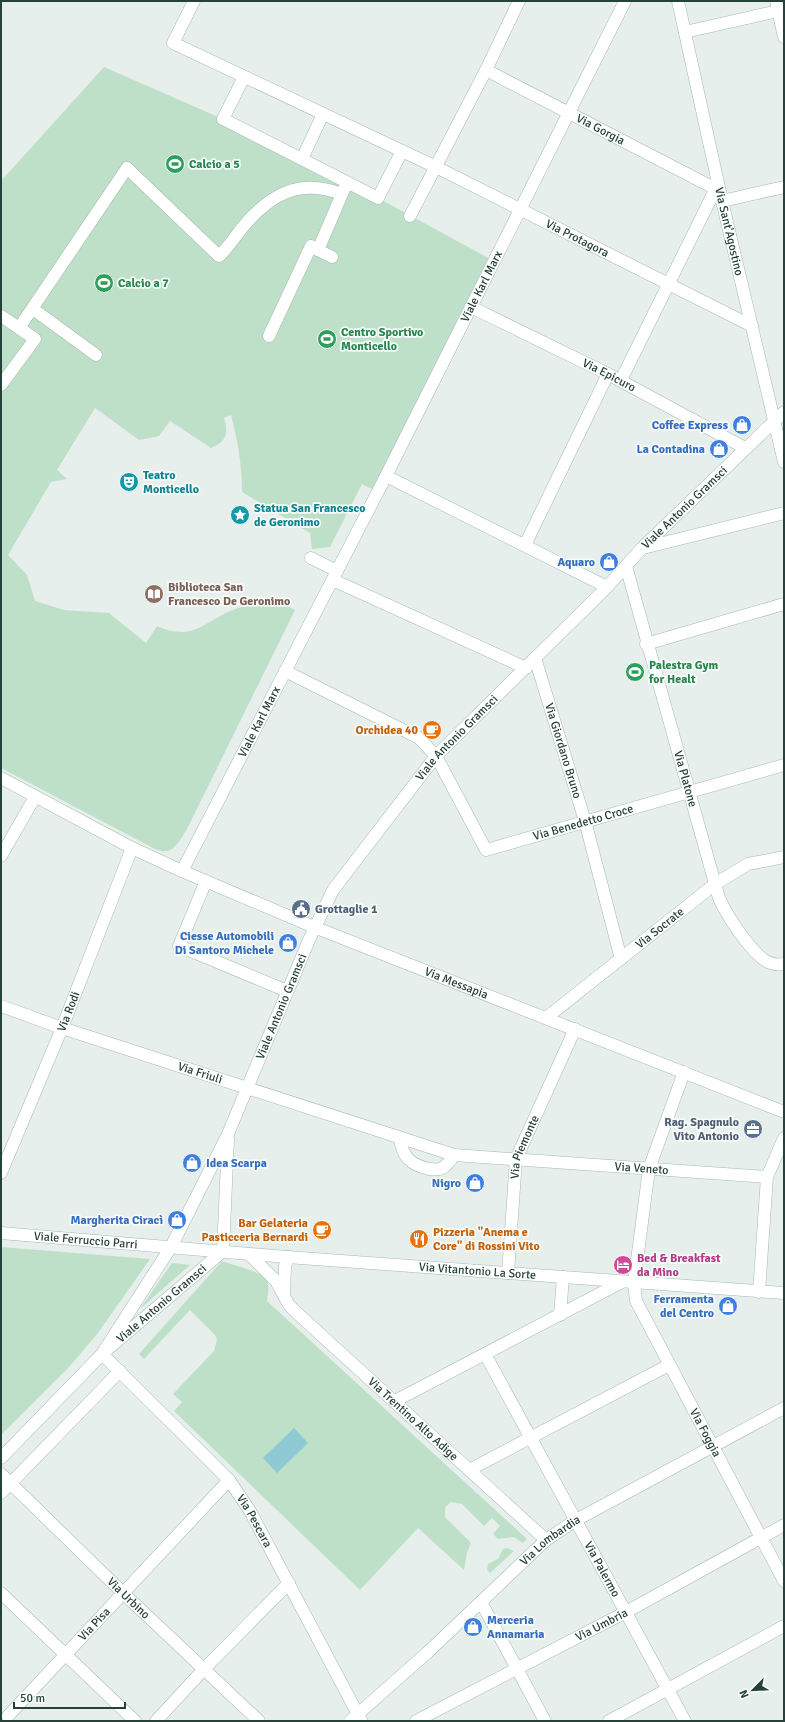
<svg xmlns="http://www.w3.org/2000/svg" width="785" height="1722" viewBox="0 0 785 1722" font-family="Signika,sans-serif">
<rect width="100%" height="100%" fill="#e6efeb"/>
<g fill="#bfe0c8">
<path d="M104,67L223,119L378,198L494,261L378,492L362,484L330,547L312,549L310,533L242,492C242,465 238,442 231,415L224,418C229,434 226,442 211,448L170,421L159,436L139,440L95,408L57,470L67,479L51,482L8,555L27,575L35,601L64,610L109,613L146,643L157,626C196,643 205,619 238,608C247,605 271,603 281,604C286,604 291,608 295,610L186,831C176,846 172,857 153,848L1,768V181Z"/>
<path d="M1,1247L150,1259L98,1333L70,1366L1,1435Z"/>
<path d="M222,1261C232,1265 260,1271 266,1279C270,1285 268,1294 267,1301L527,1539L523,1543L514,1537L498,1539L493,1534L500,1526L492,1518L484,1526L462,1504L451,1502L445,1507V1517L471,1543L467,1553L464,1570L418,1528L360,1590L174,1411L182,1402L173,1394L214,1351L217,1340L215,1335L190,1310L144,1359L139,1354Z"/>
<path d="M172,1263L190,1265L140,1309Z"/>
<path d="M507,1548L514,1551L490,1573L487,1570L488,1564L498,1559L503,1549Z"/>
</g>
<path fill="#8ec9d4" d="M294,1428L308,1443L277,1473L263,1458Z"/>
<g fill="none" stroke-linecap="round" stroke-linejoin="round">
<defs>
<g id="minor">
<path id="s1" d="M194,1L173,43L436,167L752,326"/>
<path id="s2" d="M678,1L722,201L784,462"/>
<path d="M776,1L784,37"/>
<path d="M685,32L778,11"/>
<path id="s3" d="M486,70L716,189"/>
<path d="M244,77L223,119L378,198L402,151"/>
<path d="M302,159L323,114"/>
<path d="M722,201L784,187"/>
<path d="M410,216L486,70L519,1"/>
<path d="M332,257L318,250L345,187"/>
<path id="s4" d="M471,307L608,374L745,448"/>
<path d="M33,309L96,355"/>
<path d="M1,316L19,328"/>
<path d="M269,336L311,246L318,250"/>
<path d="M621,380L718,184"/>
<path d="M1,385L35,339L19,328L127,168L219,256C228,248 235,237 242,228C270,194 299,178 342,194"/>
<path d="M386,476L607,587"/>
<path d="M525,545L608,374"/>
<path d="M643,548L784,513"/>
<path d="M311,558L337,571"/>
<path id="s5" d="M626,566L719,898C727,916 750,951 766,961C771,964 778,965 784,964"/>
<path d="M333,580L526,668"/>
<path d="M646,644L784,604"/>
<path id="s6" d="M535,658L585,821L621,959"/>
<path id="s7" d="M285,671L419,738L436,756L486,850L784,765"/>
<path id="s8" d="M1,778L132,848L182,871L314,927L784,1112"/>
<path d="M1,856L35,797"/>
<path id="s9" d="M182,871L386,476L625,1"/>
<path d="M206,881L179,946L287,991"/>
<path id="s10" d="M1,1006L62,1028L454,1155L767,1177"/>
<path id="s11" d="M546,1018L715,884L748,864L784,857"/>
<path id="s12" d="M684,1072L649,1169L634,1283L636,1301L784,1581"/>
<path d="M400,1138C402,1157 411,1165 429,1169C435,1170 442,1170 446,1165C449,1163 452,1158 454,1155"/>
<path id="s13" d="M1,1173L62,1028L132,848"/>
<path id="s14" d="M1,1233L287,1257L784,1293"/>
<path id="s15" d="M249,1254L276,1281L289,1305L297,1313L546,1540"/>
<path id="s16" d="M508,1273L516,1159L575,1029"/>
<path d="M759,1292L767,1177L784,1138"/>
<path d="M284,1295L285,1266L288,1257"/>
<path d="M560,1315L563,1277"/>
<path id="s17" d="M102,1354L171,1247L228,1134L309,940L333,890L436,756L607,587L642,548L784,412"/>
<path id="s18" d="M102,1354L229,1480L250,1511L361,1720"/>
<path id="s19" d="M485,1354L685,1721"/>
<path d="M395,1401L622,1282"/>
<path id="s20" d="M1,1458L102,1354L223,1251L228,1139"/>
<path d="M469,1470L669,1365"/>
<path id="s21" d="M1,1474L123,1593L259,1721"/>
<path d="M1,1493L120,1371"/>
<path d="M1,1593L135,1721"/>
<path d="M481,1602L545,1721"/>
<path id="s22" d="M8,1716L229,1480"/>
<path d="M156,1721L204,1669L289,1583"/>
<path id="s23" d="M350,1721L428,1652L546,1540L576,1520L784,1408"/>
<path id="s24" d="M416,1721L626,1612L784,1525"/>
<path d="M609,1721L784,1626"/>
</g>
</defs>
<use href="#minor" stroke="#a8b8b2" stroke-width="13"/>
<use href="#minor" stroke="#fff" stroke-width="12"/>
</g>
<defs>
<symbol id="stadium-disc" viewBox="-11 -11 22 22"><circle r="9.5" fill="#2e9e5b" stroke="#f7fbf9"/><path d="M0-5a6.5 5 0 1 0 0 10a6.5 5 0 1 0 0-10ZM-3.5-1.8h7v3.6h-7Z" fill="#fff"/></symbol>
<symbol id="shop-disc" viewBox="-11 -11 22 22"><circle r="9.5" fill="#3f7fe0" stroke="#f7fbf9"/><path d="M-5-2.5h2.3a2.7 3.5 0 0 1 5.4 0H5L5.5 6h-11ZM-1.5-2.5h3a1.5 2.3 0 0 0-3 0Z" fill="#fff"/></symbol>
<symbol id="theatre-disc" viewBox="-11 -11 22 22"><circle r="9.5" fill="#0f9aa8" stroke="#f7fbf9"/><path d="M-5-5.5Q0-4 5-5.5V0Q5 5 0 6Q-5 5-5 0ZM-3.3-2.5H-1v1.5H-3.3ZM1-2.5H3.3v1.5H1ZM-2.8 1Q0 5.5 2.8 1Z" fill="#fff"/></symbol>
<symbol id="sight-disc" viewBox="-11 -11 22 22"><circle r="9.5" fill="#0f9aa8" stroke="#f7fbf9"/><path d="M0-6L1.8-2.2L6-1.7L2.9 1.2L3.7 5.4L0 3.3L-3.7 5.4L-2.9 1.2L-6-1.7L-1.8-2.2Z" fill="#fff"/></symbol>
<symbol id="library-disc" viewBox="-11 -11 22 22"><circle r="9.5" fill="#8d6e63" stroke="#f7fbf9"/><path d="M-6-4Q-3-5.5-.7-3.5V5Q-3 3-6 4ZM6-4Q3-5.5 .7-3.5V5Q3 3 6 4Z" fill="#fff"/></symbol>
<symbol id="cafe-disc" viewBox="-11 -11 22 22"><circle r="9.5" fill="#e8710a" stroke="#f7fbf9"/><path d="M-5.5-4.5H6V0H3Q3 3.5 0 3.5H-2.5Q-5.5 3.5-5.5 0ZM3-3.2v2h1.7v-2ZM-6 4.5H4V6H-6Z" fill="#fff"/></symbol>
<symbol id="civic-disc" viewBox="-11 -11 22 22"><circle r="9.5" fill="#5c6f8a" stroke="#f7fbf9"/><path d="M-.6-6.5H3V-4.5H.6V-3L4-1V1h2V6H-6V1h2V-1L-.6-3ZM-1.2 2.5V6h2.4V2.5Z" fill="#fff"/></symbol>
<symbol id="office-disc" viewBox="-11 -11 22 22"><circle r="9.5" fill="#5c6f8a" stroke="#f7fbf9"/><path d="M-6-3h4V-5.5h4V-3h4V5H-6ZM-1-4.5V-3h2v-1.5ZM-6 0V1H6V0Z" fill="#fff"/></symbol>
<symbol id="restaurant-disc" viewBox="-11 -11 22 22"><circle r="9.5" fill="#e8710a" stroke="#f7fbf9"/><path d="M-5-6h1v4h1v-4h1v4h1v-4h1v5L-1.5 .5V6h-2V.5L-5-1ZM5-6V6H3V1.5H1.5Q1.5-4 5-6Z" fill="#fff"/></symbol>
<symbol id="hotel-disc" viewBox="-11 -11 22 22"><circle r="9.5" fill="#d1479c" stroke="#f7fbf9"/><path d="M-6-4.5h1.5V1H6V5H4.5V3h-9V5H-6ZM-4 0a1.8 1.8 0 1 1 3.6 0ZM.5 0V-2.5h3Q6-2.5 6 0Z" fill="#fff"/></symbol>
</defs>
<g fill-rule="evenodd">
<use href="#stadium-disc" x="164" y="153" width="22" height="22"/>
<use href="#stadium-disc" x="93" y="272" width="22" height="22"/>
<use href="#stadium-disc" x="316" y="328" width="22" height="22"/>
<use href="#shop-disc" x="731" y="414" width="22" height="22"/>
<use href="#shop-disc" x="708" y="438" width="22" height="22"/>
<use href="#theatre-disc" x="118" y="471" width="22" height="22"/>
<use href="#sight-disc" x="229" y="504" width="22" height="22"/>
<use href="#shop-disc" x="598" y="551" width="22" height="22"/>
<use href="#library-disc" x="143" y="583" width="22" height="22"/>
<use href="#stadium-disc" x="624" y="661" width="22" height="22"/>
<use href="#cafe-disc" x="421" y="719" width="22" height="22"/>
<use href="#civic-disc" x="290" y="898" width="22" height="22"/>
<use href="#shop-disc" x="277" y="932" width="22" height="22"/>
<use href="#office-disc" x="742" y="1118" width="22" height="22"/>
<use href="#shop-disc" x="181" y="1152" width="22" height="22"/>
<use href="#shop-disc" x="464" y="1172" width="22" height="22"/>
<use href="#shop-disc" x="166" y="1209" width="22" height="22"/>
<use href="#cafe-disc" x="311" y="1219" width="22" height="22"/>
<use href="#restaurant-disc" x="408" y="1228" width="22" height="22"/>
<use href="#hotel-disc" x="612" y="1254" width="22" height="22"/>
<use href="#shop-disc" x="717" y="1295" width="22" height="22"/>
<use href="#shop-disc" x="462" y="1616" width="22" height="22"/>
</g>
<g text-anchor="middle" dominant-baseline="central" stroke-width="3.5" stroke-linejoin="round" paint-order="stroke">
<g font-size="12" fill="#24423a" stroke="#f7fbf9">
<text stroke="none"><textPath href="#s3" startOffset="129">Via Gorgia</textPath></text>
<text stroke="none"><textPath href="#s2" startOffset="236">Via Sant'Agostino</textPath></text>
<text stroke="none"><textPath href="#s1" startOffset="496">Via Protagora</textPath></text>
<text stroke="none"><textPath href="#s9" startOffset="657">Viale Karl Marx</textPath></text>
<text stroke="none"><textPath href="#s4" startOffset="154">Via Epicuro</textPath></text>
<text stroke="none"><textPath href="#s17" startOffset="1040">Viale Antonio Gramsci</textPath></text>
<text stroke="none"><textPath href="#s9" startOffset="168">Viale Karl Marx</textPath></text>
<text stroke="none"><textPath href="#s17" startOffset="716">Viale Antonio Gramsci</textPath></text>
<text stroke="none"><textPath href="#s6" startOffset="97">Via Giordano Bruno</textPath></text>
<text stroke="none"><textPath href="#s5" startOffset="221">Via Platone</textPath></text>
<text stroke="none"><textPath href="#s7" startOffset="382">Via Benedetto Croce</textPath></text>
<text stroke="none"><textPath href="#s11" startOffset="145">Via Socrate</textPath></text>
<text stroke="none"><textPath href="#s8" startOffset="500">Via Messapia</textPath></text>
<text stroke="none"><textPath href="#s17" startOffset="392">Viale Antonio Gramsci</textPath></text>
<text stroke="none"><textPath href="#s13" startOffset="175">Via Rodi</textPath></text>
<text stroke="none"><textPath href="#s10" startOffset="210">Via Friuli</textPath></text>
<text stroke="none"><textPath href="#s16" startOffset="128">Via Piemonte</textPath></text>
<text stroke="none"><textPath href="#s10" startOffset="665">Via Veneto</textPath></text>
<text stroke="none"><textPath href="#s14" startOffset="85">Viale Ferruccio Parri</textPath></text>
<text stroke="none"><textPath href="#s14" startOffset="478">Via Vitantonio La Sorte</textPath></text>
<text stroke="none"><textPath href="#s20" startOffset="223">Viale Antonio Gramsci</textPath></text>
<text stroke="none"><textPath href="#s15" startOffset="234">Via Trentino Alto Adige</textPath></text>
<text stroke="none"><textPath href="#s12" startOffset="385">Via Foggia</textPath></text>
<text stroke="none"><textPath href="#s18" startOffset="227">Via Pescara</textPath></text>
<text stroke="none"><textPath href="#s23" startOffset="270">Via Lombardia</textPath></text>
<text stroke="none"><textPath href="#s19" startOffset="245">Via Palermo</textPath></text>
<text stroke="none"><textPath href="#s21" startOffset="178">Via Urbino</textPath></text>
<text stroke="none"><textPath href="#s22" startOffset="126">Via Pisa</textPath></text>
<text stroke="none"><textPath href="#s24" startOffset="209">Via Umbria</textPath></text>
</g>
<g font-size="12" font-weight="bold" fill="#27864d" stroke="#f7fbf9" text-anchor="start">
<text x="189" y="164">Calcio a 5</text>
<text x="118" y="283">Calcio a 7</text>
<text x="341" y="332">Centro Sportivo<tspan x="341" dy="14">Monticello</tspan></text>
<text x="649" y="665">Palestra Gym<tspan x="649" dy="14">for Healt</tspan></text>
</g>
<g font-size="12" font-weight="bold" fill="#366cbe" stroke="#f7fbf9" text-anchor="end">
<text x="728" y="425">Coffee Express</text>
<text x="705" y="449">La Contadina</text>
<text x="595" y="562">Aquaro</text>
<text x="274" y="936">Ciesse Automobili<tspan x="274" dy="14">Di Santoro Michele</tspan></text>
<text x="206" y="1163" text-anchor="start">Idea Scarpa</text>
<text x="461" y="1183">Nigro</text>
<text x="163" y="1220">Margherita Ciracì</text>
<text x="714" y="1299">Ferramenta<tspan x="714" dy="14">del Centro</tspan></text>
<text x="487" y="1620" text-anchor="start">Merceria<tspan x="487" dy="14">Annamaria</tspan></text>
</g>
<g font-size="12" font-weight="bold" fill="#0d838f" stroke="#f7fbf9" text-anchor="start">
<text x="143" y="475">Teatro<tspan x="143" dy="14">Monticello</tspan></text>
<text x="254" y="508">Statua San Francesco<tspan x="254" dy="14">de Geronimo</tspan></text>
</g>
<g font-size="12" font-weight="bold" fill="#785e54" stroke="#f7fbf9" text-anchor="start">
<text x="168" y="587">Biblioteca San<tspan x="168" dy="14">Francesco De Geronimo</tspan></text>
</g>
<g font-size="12" font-weight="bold" fill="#c56008" stroke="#f7fbf9" text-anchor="end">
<text x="418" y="730">Orchidea 40</text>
<text x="308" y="1223">Bar Gelateria<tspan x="308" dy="14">Pasticceria Bernardi</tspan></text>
<text x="433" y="1232" text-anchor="start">Pizzeria "Anema e<tspan x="433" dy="14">Core" di Rossini Vito</tspan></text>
</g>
<g font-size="12" font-weight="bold" fill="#4e5e75" stroke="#f7fbf9" text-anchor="start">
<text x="315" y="909">Grottaglie 1</text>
<text x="739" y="1122" text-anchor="end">Rag. Spagnulo<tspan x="739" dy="14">Vito Antonio</tspan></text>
</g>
<g font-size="12" font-weight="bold" fill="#b23c85" stroke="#f7fbf9" text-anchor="start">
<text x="637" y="1258">Bed &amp; Breakfast<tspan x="637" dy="14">da Mino</tspan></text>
</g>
</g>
<rect width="785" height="1722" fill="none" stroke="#24423a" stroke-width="4"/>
<g transform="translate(753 1690) rotate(246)" stroke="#f7fbf9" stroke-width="3" paint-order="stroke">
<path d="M0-3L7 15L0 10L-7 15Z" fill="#24423a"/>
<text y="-6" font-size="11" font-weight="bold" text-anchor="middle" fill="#24423a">N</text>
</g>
<path d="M14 1702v6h111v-6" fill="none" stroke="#24423a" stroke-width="2"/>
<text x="20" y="1702" font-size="12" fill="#24423a" stroke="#f7fbf9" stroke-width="3" paint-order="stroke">50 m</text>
</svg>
